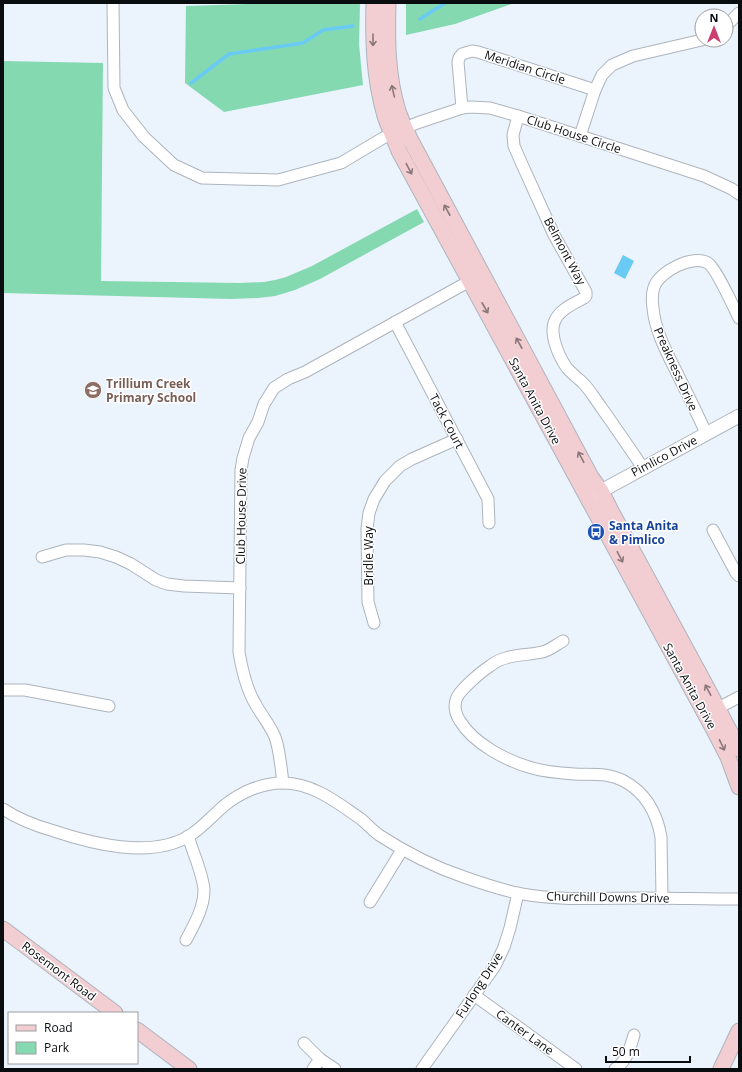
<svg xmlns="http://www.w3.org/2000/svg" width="742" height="1072" viewBox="0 0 742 1072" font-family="'Open Sans',sans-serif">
<rect width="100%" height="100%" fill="#ebf3fd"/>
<g fill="#84d9b1">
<path d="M279,3H360L359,44L363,85L224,112L185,83L186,6Z"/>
<path d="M406,3H514L455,24L406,35Z"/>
<path d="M3,61L103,63L101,281L240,283L264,282L275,280L286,277L312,266L417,209L424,222L320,279L295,290L275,296L258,298L231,299L3,293Z"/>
</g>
<path fill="#69caf3" d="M623,255L634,261L625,279L614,273Z"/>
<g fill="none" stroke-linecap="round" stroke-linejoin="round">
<g stroke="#69caf3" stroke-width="3.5">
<path d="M420,19L445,3"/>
<path d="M191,83L229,54L303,43L323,30L353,26"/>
</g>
<defs>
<g id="minor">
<path d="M113,3L114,88L123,110L144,137L174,165L202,178L278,180L341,163L383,138L417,123L462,108L471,107L490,108L518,116L704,176L732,189L739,194"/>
<path d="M726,26L739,13"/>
<path d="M462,108L458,62L459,58L462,54L472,51L478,52L595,90"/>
<path d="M518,116L513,135L514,146L521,162L554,235L586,292V296L584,298C573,304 558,310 554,323C550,336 559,357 567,368C572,374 578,378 583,383C590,390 595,399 601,407C615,427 629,447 643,468"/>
<path d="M580,136L595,90L602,75L612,65L633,56L702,40"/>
<path d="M395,322L488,499L489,523"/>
<path d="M706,433C697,413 687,393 677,373C667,353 655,331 653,308C652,301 652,293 654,287C660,271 693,254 708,263C716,268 734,308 739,318"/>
<path d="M713,530L736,573L739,576"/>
<path d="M42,557L66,550H84L100,552L116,557L131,564L156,580L167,584L184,586L240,588"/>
<path d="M374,623L368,602L367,529L369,513L374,499L385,481L400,466L412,459L457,439"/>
<path d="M563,641C557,644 549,651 542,652C530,655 517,654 506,658C501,659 494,663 490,666C481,672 458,691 456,700C454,707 456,715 460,721C474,744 507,761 532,768C546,772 560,773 574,774C592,775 607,772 624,781C646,793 657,814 661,837L662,898"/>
<path d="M3,690H25L109,706"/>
<path d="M718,708L739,697"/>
<path d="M283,783C281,768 280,751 275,737C270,725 262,716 256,705C246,689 242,670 239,652L241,470L243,458L249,438L258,422L264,404L274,388L288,379L305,372L477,277"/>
<path d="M3,809C18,819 36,826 54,831C93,844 151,859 189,836C202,828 213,815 225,805C241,792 262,783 283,783C313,783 338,803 361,819C367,824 372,830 379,835C405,852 434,867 464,877C481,883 499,889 517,893C556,901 600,898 640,898C673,898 706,899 739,899"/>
<path d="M370,902L402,850"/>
<path d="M186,940C194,925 204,908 204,890C203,874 193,853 188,836"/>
<path d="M474,995L576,1069"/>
<path d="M304,1043L320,1059L335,1069"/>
<path d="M313,1069L320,1059"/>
<path d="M422,1069L495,966L504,947L510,928L518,893"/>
<path d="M615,1069C627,1061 630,1048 634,1035"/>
</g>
<path id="tertiary" d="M592,496L739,416"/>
<g id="secondary">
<path d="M374,3C373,42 374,78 385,116C389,128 395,140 399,151L714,730L728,757L739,787"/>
<path d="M388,3C387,40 387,75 398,111C401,120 406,130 410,139L591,477L601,491L611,511L706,686L739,749"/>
<path d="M3,929L115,1013"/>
<path d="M137,1030L189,1069"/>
<path d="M721,1069L739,1031"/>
</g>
</defs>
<use href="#minor" stroke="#adb4bd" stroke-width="13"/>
<use href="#tertiary" stroke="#adb4bd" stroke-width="15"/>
<use href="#secondary" stroke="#adb4bd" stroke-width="17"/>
<use href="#minor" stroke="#fff" stroke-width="11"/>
<use href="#tertiary" stroke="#fff" stroke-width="13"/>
<use href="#secondary" stroke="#f2ced2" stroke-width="15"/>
</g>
<defs><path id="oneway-shaft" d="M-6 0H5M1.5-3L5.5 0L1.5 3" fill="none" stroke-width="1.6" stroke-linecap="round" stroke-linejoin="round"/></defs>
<g stroke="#8a777b">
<use href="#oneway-shaft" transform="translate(373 40) rotate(90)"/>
<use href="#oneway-shaft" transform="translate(393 91) rotate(-103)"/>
<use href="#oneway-shaft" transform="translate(409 169) rotate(62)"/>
<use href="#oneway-shaft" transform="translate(447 210) rotate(-119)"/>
<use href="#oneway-shaft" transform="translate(485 308) rotate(61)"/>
<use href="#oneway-shaft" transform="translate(519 343) rotate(-119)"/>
<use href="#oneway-shaft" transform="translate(581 457) rotate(-118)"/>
<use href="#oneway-shaft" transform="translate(620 557) rotate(62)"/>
<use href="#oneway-shaft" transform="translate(708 690) rotate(-118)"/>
<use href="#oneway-shaft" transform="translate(722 745) rotate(64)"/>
</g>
<defs>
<symbol id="school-disc" viewBox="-11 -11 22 22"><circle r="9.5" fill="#8d6e63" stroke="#fff"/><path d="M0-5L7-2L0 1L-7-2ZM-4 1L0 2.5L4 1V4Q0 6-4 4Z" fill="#fff"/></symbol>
<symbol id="bus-disc" viewBox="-11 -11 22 22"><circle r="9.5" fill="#1a4fb4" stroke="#fff"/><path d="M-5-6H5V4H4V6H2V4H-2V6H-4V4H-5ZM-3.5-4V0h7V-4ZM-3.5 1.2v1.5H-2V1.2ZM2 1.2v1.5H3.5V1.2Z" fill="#fff"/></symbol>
</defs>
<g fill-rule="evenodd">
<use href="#school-disc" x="83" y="380" width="20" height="20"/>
<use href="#bus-disc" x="586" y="522" width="20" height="20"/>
</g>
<g text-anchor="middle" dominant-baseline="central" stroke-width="3" stroke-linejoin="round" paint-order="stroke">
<g font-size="12" fill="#0a0d10" stroke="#fff">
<text transform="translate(525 67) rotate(18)">Meridian Circle</text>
<text transform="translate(574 134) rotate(18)">Club House Circle</text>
<text transform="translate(565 251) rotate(62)">Belmont Way</text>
<text transform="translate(676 369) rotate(66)">Preakness Drive</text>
<text transform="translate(535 401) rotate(62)">Santa Anita Drive</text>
<text transform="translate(447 421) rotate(62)">Tack Court</text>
<text transform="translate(664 456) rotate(-28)">Pimlico Drive</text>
<text transform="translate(241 516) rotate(-89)">Club House Drive</text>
<text transform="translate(368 556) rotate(-90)">Bridle Way</text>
<text transform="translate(690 686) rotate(61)">Santa Anita Drive</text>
<text transform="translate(608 897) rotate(1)">Churchill Downs Drive</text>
<text transform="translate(59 971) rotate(37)">Rosemont Road</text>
<text transform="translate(479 985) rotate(-57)">Furlong Drive</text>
<text transform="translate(525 1032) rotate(36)">Canter Lane</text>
</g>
<g font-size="12" font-weight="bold" fill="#785e54" stroke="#fff" text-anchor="start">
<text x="106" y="383">Trillium Creek<tspan x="106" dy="14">Primary School</tspan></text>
</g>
<g font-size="12" font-weight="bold" fill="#164399" stroke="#fff" text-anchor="start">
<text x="609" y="525">Santa Anita<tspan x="609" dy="14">&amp; Pimlico</tspan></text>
</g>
</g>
<rect width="742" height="1072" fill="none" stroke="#0a0d10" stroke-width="8"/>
<rect x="8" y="1012" width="130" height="52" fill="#ffffff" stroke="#9d9e9f"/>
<rect x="16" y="1025" width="20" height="6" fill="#f2ced2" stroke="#9d9e9f"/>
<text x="44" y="1032" font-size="12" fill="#0a0d10">Road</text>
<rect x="16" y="1042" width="20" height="12" fill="#84d9b1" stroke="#9d9e9f"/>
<text x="44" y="1052" font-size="12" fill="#0a0d10">Park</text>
<g transform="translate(714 28)"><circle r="19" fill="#ffffff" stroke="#9d9e9f"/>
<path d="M0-3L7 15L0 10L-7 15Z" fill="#cb3e6e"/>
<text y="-6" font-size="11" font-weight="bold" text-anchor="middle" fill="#0a0d10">N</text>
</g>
<path d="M606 1056v6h84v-6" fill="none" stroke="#0a0d10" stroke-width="2"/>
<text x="612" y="1056" font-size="12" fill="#0a0d10" stroke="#ffffff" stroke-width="3" paint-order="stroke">50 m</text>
</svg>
